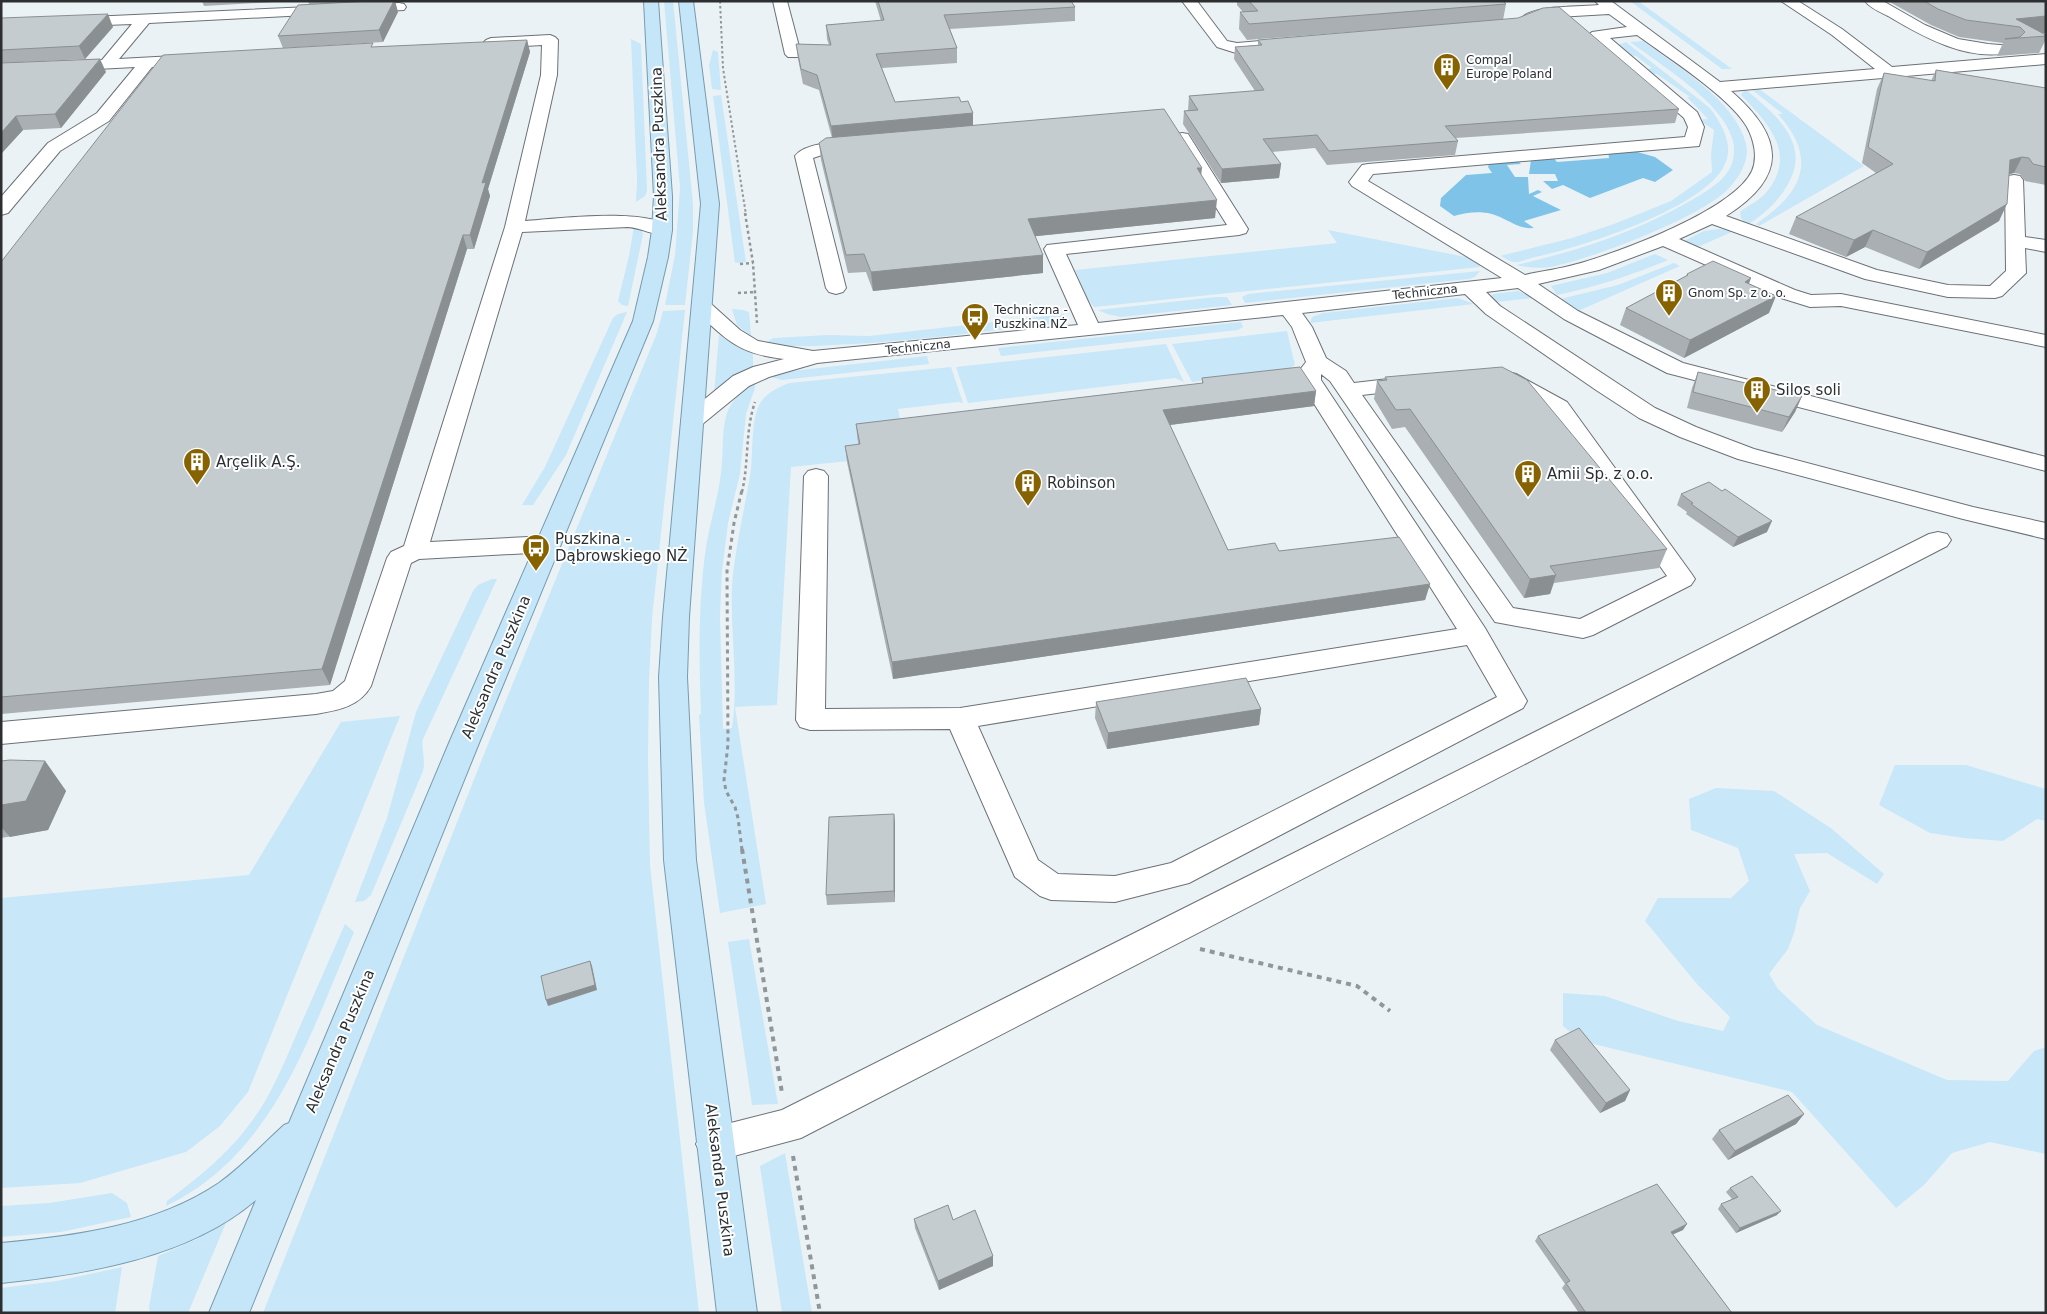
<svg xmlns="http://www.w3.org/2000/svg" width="2047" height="1314" viewBox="0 0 2047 1314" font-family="'DejaVu Sans',sans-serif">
<rect width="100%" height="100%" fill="#ebf2f6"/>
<g fill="#c8e7f9">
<path d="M664,1H673L693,204V232L685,305H665L675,255L680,188Z"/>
<path d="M1630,1H1638L1732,69H1722Z"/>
<path d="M631,39L641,44L647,191L645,196L636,202L637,180Z"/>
<path d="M1643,41C1676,66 1736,101 1746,144C1750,159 1740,177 1729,188C1703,217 1589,260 1550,267C1539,269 1526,267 1516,265C1577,251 1636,232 1690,201C1704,193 1720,184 1729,170C1734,162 1735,150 1733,141C1724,103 1661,65 1630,42Z"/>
<path d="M1626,42L1710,108C1722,125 1734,144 1725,164C1707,207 1584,246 1540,256C1532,257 1522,262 1514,262C1510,262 1504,257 1500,256L1572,238L1614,224L1671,201L1712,172L1711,154L1714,130L1699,120L1708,119L1687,97H1690L1657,74L1645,73L1636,66L1647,69L1652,68L1636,56L1628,55L1618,45Z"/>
<path d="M713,50L718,52L721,90L712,89L709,65Z"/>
<path d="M1755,86L1864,166L1759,226L1756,224C1802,193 1819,160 1778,114H1783L1751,89Z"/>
<path d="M1745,89C1774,113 1812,143 1788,184C1778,202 1764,214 1747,225L1741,218L1740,212C1747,206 1757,202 1765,194C1799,155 1768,123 1741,95Z"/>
<path d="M721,95L746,262L735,263L713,96Z"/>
<path d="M634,226L641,230L643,234L628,306L622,305L618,301L629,256Z"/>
<path d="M1719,229L1734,231L1693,249L1682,242L1704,231Z"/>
<path d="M1328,230L1476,259L1480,267L1094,307L1088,300L1075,270L1337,243Z"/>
<path d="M1655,254L1668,260C1632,275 1596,287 1557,295L1551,286L1607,273Z"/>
<path d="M1674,263L1680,266L1578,311L1560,299L1618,285Z"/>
<path d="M1480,271L1475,277L1469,279L1245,303L1242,297L1248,294Z"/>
<path d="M1518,291L1534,298L1496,302L1491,297L1493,294Z"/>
<path d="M1216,297H1227L1232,305L1121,317L1107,314L1098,310Z"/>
<path d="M1458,298L1474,304L1310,323L1312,317L1323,313Z"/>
<path d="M732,309L743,310L749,312L751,336L737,325Z"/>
<path d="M685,310L652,618L649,681L648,758L650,865L699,1313H263L488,744L657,333L663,311Z"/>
<path d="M627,312L566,455L533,505H522L545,467L613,318L618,314Z"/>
<path d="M1064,314L1053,324C987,331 922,340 856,344C826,345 795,349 765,343L773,338L829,335L869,336Z"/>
<path d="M1241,322L1243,327L1238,330L1001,356L998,348Z"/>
<path d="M1287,331L1295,365L1284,372L1192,382L1172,344Z"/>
<path d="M719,335L735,346L753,353V368L714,393Z"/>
<path d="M1166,344L1184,382L1175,378L968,403L956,367Z"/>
<path d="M927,356L929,364L782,380L768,376L792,371Z"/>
<path d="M951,367L963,403L958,402L898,409L902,430L857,440L858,460L791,467L777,705L735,707L766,904L720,913L704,803L699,715L701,714C699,659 698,602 706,547C710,522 718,498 721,473C724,453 721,431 727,413C732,399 743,390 755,382V388L746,414L740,474L728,523L722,571L720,616L723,729L732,728C739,681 730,633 732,586C735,546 745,509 751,469C753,451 751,416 761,402C767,392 780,387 789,383Z"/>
<path d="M492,579H497L423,739C421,750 426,760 423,771L371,895L364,901L355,902L387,818L416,712L473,591L478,585Z"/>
<path d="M400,716L248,1092L220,1126L186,1152L80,1183L1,1188V898L249,875L341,722Z"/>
<path d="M1895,765H1966L2046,789V821L2037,819L2003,841L1964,838L1930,833L1879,805Z"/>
<path d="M1716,788L1774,791L1832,829L1884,874L1877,884L1827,853L1794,854L1810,891L1800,908L1794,933L1788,949L1769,974L1778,989L1817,1025L1947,1080L2008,1081L2034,1051L2046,1047V1154L1990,1142L1952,1153L1924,1185L1896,1208L1792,1092L1581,1041L1563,1026V993L1605,996L1678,1021L1723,1031L1730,1017L1697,984L1645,921L1658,898H1731L1749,881L1738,848L1691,830L1689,799Z"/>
<path d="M345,924L354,932C310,1034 274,1155 166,1206L167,1201C198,1178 229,1153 252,1121C272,1094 284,1063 297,1033C313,997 329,960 345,924Z"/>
<path d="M749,939L778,1104L752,1105L728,942Z"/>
<path d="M785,1153L812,1313H782L760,1166Z"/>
<path d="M112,1193L127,1203L131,1217L61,1232L1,1237V1206L49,1203Z"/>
<path d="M228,1218L188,1313H150L149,1307L158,1256L197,1239Z"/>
<path d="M122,1267L115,1313H1V1288L57,1281Z"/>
</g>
<g fill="#7fc4e8">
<path d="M1634,151L1655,157L1673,170L1655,182L1643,178L1590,198L1563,185L1552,189L1543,181H1558L1555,174H1529L1531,160L1552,156L1557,162L1609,158L1608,152Z"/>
<path d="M1518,161L1521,164L1507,165L1515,177H1528L1529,194L1538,190L1542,192L1533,196L1561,210L1524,221L1534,228C1521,229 1515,224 1504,219C1488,210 1471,211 1454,216L1440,206L1441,198L1466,175L1492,173L1488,167L1489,164Z"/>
</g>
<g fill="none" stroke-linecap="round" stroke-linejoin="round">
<defs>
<g id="minor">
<path d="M773,1H787L801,54L798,57H788L785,54Z"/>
<path d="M1182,1H1197L1227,41L1237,43L1273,40L1278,42L1281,45L1278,48L1273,50L1236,53L1217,47Z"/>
<path d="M1595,1H1611L1720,82L1875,69L1832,35L1781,1H1798L1842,29L1892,67L2046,54V64L1731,91C1784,137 1789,176 1726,216L1877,270L1948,285L1990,286L2006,271L2005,180L2008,176L2014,175L2020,176L2023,180L2025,237L2046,240V252L2025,248L2026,273L2002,296L1995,298L1948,297L1865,279L1712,224L1679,239L1795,290L1811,295L1841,294L2046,335V347L1841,306L1810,307L1781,298L1663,246L1599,270L1538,284L1578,311L1683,363L2046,457V471L1667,373L1564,319L1518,288L1486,292L1500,306L1655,408L1696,427L1754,449L1973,507L2046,523V539L1963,519L1738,459L1680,437L1639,418L1596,390L1486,314L1465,294L1302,313L1312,327L1326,358L1346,371L1354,383L1414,376L1422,378L1425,383L1422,388L1362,395L1513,608L1580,619L1667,576L1551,412L1500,384L1497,379L1500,374L1508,372L1516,374L1567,402L1691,573L1695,579L1691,585L1593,635L1583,638L1495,622L1330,381L1321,374V380L1485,628L1527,701L1523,708L1189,883L1115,902L1051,900L1040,896L1015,877L950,729L810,730L800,727L796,720L804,476L808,471L816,469L824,471L828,476L825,709L960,708L1457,629L1299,380V371L1306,362L1292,327L1283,315L817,363L769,377L749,386L700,426L692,428L684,426L681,421L684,416L733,376L753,367L784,359C740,354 727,341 696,311L693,307L696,303L703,301L710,303L740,330L758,341L813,351L1078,325L1044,249L1047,245L1227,225L1173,138L1176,134L1182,133L1188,134L1248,229L1246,233L1239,235L1066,254L1098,323L1502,278L1352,186L1349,182L1362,165L1368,164L1685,137L1688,127L1684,118L1589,35L1592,32L1627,27L1609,14L1540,18L1529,22L1524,21L1522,18C1531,5 1582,7 1599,5ZM1637,35C1667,57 1730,97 1747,127C1754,140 1758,157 1752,171C1734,210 1618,253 1577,264C1560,269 1542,271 1525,275L1368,181L1373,174L1699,146L1704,127L1697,112L1610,38ZM1467,645L1497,697L1171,863L1115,876L1058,874L1038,860L978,726Z"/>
<path d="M1865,1H1883L1925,25L1958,39L1988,44L2012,46L2015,49L2012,52C1970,63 1923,37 1888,16C1880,12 1870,8 1865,1Z"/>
<path d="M399,3L404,4L406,7L404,10L149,23L119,59L193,55L199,57L201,60L199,63L152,67L109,121L60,151L8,213L1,215V197L48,143L97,113L135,67L1,74V64L102,60L132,24L1,29V21Z"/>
<path d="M550,35L555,37L558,40L557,75L525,221C554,219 655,206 672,230L669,234C656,237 642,228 628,227L522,232L430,542L548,536L557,538L561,544L557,550L548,552L419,559L411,563L371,686C359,707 338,710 316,714L1,744V722L316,694L333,691L345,681L387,558L391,552L404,546L505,227L541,75L542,45L491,48L486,46L483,43L486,40L491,38Z"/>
<path d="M857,141L863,142L866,146L863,150L825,154L813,158L846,288L843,292L836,294L829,292L826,288L795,156C805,142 841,142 857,141Z"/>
<path d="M1938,532L1947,534L1951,540L1947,546L801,1138L715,1161L702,1156L696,1144L702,1132L715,1127L782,1110L1929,534Z"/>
</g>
<g id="major">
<path d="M644,1H658L672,196V230L668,257L653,321L479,743L249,1313H209L256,1200C188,1258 87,1274 1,1283V1243C76,1236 155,1226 219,1183C243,1166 263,1144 284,1125L289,1123L449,743L633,321L648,257L652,230L654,196Z"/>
<path d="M679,1H693L719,204L689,617L687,677L696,860L757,1313H717L664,860L659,677L663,617L701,204Z"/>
</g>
</defs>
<use href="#minor" stroke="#6b7175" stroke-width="2"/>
<use href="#major" stroke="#769baf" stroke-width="2"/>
<path stroke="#919699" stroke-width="2" stroke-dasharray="2.5 2.5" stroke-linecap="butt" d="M720,1L723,68L746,215"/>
<g stroke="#919699" stroke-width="2.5" stroke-dasharray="3 3" stroke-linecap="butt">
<path d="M745,213L753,263L757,323"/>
<path d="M740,264L753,263"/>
<path d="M738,293L756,292"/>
<path d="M742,492C749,462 745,431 755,402"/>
</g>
<path stroke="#919699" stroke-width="3" stroke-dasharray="4 4" stroke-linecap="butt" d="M742,850L738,818L735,807L726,791L724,780L728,744L727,571L734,523L742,490"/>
<g stroke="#919699" stroke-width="4" stroke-dasharray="5 5" stroke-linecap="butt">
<path d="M742,849L782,1093"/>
<path d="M1200,949L1357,986L1390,1011"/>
<path d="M793,1156L820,1313"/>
</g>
<use href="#minor" fill="#fff" fill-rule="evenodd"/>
<use href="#major" fill="#c5e6f8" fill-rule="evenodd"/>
</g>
<g fill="#a9afb3">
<path d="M202,1H291L204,6Z"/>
<path d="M308,1H403L395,2L398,12L383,42L283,48L278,36L309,4Z"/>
<path d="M875,1H1071L1075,7V21L950,29L957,48V63L882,68L895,102H961L973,113V126L1201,175L1215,218L1035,236L1043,255V273L873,291L866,272L848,273L821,160L819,143L832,138L819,90L803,84L798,59L796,44L829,45L827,39L826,25L881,21Z"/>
<path d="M1237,1H1503L1506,4L1503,20L1679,109L1675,123L1456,138L1458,141L1455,155L1327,165L1315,148L1272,152L1281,164L1279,178L1221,183L1183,124L1184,111L1188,110L1189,96L1255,91L1234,59L1235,47L1258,45V40L1465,23L1247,40L1239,29L1240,12H1243L1237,5Z"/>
<path d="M1888,1H2046V33H2042L2046,35V39L2039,53L1997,56L2003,43L1959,37L1931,25Z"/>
<path d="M1,18L113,27L85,59L1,63Z"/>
<path d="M527,40L530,52L488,189L490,196L474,249H467L330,685L1,714V262L374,47Z"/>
<path d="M1,63L106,72L61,128L23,130L1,154Z"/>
<path d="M1936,70L2046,88V185L2025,181L2020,174L2014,173L2009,174L1999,221L1919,269L1865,247L1846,257L1789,234L1796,217L1876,173L1862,163L1877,89L1884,73L1931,81Z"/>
<path d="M1687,274L1751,278L1749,283L1769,313L1684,358L1620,325L1626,308L1686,276Z"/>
<path d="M1698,372L1802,396L1795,412L1782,432L1687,408L1692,388Z"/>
<path d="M1385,377L1667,549L1659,568L1554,583L1550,594L1524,598L1405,427L1392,429L1374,399L1377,381L1384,380Z"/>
<path d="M1202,378L1316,391L1314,406L1170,425L1228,550L1279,551L1430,584L1425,600L893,679L847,462L845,446L858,445L856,424L1202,384Z"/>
<path d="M1681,494L1767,532L1733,547L1686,514L1687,512L1677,505Z"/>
<path d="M1096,702L1261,709L1259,725L1107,749L1095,718Z"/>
<path d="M1,761H45L66,791L48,830L1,838Z"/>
<path d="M894,814L895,824V902L827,905L826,895Z"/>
<path d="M1555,1040L1630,1090L1625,1101L1600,1113L1550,1050Z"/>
<path d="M1804,1114L1796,1124L1728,1160L1712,1139L1719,1130Z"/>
<path d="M1730,1188L1777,1215L1736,1233L1718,1209L1721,1204L1732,1199L1726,1192Z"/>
<path d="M914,1219L953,1220L993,1266L939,1290L915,1228Z"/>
<path d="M1683,1230L1673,1234L1732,1313H1579L1562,1288L1565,1284L1535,1241L1538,1236Z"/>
</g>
<g fill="#8a8f92">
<path d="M394,1H395L398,12L383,42L379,30Z"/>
<path d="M108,14L113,27L85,59L79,46Z"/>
<path d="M2046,16V33L2024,34L2025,32L2016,19Z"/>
<path d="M527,40L530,52L488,189L490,196L474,249L470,235L482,183Z"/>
<path d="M100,59L106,72L61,128L55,114Z"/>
<path d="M973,113V129L833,141L831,126Z"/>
<path d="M16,116L23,130L1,154V133Z"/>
<path d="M2022,157L2014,173L2002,176L2010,160Z"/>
<path d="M1281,164L1279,178L1221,183L1222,169Z"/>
<path d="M1197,168H1202L1200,185Z"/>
<path d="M1217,200L1215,218L1028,237V219Z"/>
<path d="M2007,204L1999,221L1919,269L1927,252Z"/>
<path d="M1873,230L1865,247L1846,257L1854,240Z"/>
<path d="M463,235L467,249L330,685L322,669Z"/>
<path d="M1043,255V273L873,291L871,272Z"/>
<path d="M1751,278L1744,295L1745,282Z"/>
<path d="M1776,296L1769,313L1684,358L1690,340Z"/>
<path d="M1316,391L1314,406L1162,426L1163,410Z"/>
<path d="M1802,396L1795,412L1782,432L1789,417Z"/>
<path d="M1772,521L1767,532L1733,547L1738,537Z"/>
<path d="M1556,575L1550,594L1524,598L1530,579Z"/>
<path d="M1430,584L1425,600L893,679L892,662Z"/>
<path d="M1261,709L1259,725L1107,749L1108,733Z"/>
<path d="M45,761L66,791L48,830L10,837L1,827V805Z"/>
<path d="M894,814L895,824V902L894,891Z"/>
<path d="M590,961L592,966L597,990L548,1006L546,1000Z"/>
<path d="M1630,1090L1625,1101L1600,1113L1606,1103Z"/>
<path d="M1804,1114L1796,1124L1728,1160L1735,1151Z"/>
<path d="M1781,1211L1777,1215L1736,1233L1740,1228Z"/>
<path d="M1687,1224L1683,1230L1667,1237L1671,1232Z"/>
<path d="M993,1256V1266L939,1290L938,1281Z"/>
</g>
<g fill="#c5ccd0" stroke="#8a8f92">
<path d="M371,1H394L379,30L278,36L298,5Z"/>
<path d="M878,1H1071L1075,7L944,15L957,48L876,54L895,102L959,97L961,102L968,101L973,113L831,126L817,75L801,69L796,44L831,45L826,25L884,20Z"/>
<path d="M1249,1H1503L1506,4L1249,24L1240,12L1258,11Z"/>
<path d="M1924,1H2046V16L2016,19L2046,35V36L2005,39L2020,37L2025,32L2020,27L1966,20L1938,9Z"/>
<path d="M1559,7L1679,109L1445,126L1458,141L1329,151L1317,135L1263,139L1281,164L1222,169L1184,111L1198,110L1189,96L1264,90L1235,47L1262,45L1258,40L1518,18L1543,8Z"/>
<path d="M108,14L79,46L1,50V18Z"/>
<path d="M527,40L482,183L486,182L470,235H463L322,669L1,697V262L163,55L373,43L371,47Z"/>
<path d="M100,59L55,114L16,116L1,133V63Z"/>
<path d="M1936,70L2046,88V167L2033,164L2029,158L2022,157L2010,160L2007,204L1927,252L1873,230L1854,240L1796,217L1893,164L1868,147L1884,73L1935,81Z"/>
<path d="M1164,109L1202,168H1197L1217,200L1028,219L1043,255L871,272L864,254L846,255L819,143L826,138Z"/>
<path d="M1713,261L1751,278L1745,282L1776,296L1690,340L1626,308L1688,275L1687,274Z"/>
<path d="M1300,367L1316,391L1163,410L1228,550L1275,543L1279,551L1399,537L1430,584L892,662L845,446L860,444L856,424L1203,383L1202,378Z"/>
<path d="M1502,367L1527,380L1667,549L1550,566L1556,575L1530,579L1410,409L1396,410L1377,381L1387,380L1385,377Z"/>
<path d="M1698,372L1802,396L1789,417L1693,392Z"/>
<path d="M1709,482L1722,491L1725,489L1772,521L1738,537L1691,504L1693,503L1681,494Z"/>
<path d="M1246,678L1261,709L1108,733L1096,702Z"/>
<path d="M10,760L45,761L26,801L1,805V761Z"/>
<path d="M894,814V891L826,895L829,817Z"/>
<path d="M590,961L595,985L546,1000L541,976Z"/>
<path d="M1579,1028L1630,1090L1606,1103L1555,1040Z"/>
<path d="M1788,1095L1804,1114L1735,1151L1719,1130Z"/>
<path d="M1752,1176L1781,1211L1740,1228L1721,1204L1738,1197L1730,1188Z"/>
<path d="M1657,1184L1687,1224L1671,1232L1732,1313H1586L1566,1283L1570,1281L1538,1236Z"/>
<path d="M948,1205L953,1220L975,1210L993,1256L938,1281L914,1219Z"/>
</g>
<defs>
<symbol id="building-pin" viewBox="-11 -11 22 30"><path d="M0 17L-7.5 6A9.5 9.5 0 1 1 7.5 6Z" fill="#876200" stroke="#fcfeff"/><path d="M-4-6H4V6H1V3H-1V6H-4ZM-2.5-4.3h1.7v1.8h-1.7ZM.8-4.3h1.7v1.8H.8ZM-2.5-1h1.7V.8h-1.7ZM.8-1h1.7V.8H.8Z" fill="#fff"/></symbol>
<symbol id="bus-pin" viewBox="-11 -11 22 30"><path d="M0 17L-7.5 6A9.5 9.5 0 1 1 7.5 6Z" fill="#876200" stroke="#fcfeff"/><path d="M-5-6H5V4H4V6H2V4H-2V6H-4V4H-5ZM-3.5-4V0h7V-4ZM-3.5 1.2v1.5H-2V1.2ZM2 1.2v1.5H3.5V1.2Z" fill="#fff"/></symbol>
</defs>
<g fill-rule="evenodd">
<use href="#building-pin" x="1431" y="51" width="32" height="43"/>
<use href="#building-pin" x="1653" y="277" width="32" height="43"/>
<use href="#bus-pin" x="959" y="301" width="32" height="43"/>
<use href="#building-pin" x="1741" y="374" width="32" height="43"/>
<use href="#building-pin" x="181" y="446" width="32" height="43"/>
<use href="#building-pin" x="1512" y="458" width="32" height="43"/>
<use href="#building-pin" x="1012" y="467" width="32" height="43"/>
<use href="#bus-pin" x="520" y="532" width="32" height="43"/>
</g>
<g text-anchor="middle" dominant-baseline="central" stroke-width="4" stroke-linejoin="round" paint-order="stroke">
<g font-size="12" fill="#2c2e30" stroke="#fcfeff" text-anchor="start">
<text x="1466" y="60">Compal<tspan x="1466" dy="14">Europe Poland</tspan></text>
<text x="1688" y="293">Gnom Sp. z o. o.</text>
<text x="994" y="310">Techniczna -<tspan x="994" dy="14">Puszkina NŻ</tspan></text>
</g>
<g font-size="12" fill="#2c2e30" stroke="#fcfeff">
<text transform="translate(1425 292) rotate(-6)">Techniczna</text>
<text transform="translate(918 347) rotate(-6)">Techniczna</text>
</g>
<g font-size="15" fill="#2c2e30" stroke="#fcfeff">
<text transform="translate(659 144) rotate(-92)">Aleksandra Puszkina</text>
<text transform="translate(496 667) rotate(-67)">Aleksandra Puszkina</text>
<text transform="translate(340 1041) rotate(-67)">Aleksandra Puszkina</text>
<text transform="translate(720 1180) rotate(83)">Aleksandra Puszkina</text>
</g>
<g font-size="15" fill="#2c2e30" stroke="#fcfeff" text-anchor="start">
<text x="1776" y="390">Silos soli</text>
<text x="216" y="462">Arçelik A.Ş.</text>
<text x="1547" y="474">Amii Sp. z o.o.</text>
<text x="1047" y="483">Robinson</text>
<text x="555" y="539">Puszkina -<tspan x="555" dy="17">Dąbrowskiego NŻ</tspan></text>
</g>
</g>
<rect width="2047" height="1314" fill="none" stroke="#2c2e30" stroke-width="5"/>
</svg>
